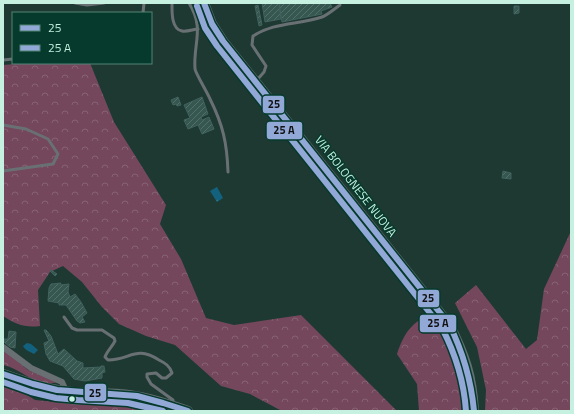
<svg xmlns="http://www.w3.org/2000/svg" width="574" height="414" viewBox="0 0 574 414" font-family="'Titillium Web',sans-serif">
<defs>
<pattern id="forest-crowns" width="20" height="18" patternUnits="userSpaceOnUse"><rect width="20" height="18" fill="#74475d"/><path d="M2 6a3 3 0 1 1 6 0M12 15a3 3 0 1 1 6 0" fill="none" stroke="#866274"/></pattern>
<pattern id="water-ripples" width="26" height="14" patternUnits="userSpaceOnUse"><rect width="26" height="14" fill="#12617e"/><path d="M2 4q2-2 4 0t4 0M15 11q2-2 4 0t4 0" fill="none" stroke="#337890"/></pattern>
<pattern id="building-hatch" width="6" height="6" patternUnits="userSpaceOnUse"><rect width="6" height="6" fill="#365650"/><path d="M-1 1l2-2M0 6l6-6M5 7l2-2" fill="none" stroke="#526f69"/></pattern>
</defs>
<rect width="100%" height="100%" fill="#1e3931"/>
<g fill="url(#forest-crowns)">
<path d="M27,63H90L114,122L166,205L160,224L181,259L206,318L234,325L301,315L397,411H282L250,394L221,386L175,345L146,336L119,324L102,307L82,282L63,266L50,272L38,290L40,326C25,328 15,324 3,316V65Z"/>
<path d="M571,231V411H485L486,390L477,347L455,303L476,285L526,349L537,340L544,289Z"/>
<path d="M432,312L452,345L463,381V411H419L417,384L397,354C405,331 411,324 432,312Z"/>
<path d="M3,349L28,370L57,382C37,389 21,368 3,365Z"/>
<path d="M3,384L19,390L35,400L75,404L90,399L120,403L158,411H3Z"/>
</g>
<g fill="url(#water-ripples)">
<path d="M217,187L223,198L217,202L210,191Z"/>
<path d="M27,343L31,344L38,350L34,354C29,351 26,351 23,346Z"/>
</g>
<g fill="url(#building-hatch)" stroke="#41625e">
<path d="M262,3H279L281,19L265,22Z"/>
<path d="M279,3H330L332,7L321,11L322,14L282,22Z"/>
<path d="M258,5L262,25L259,26L255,6Z"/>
<path d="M514,6H519V13L514,14Z"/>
<path d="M178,97L181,105L177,106L176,104L173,105L171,100Z"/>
<path d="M202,97L208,114L201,117L202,120L209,117L214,129L202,134L198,125L188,129L184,120L190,118L184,105Z"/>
<path d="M503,171L511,173V179L502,178Z"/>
<path d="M51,270L57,274L55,276L50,271Z"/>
<path d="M61,283L60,285L69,284L68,292L70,297L75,294L81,302L87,313L82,317L85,322L80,323L77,321L66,305H59V303L48,301L49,288L51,284Z"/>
<path d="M44,330H46L51,336L58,354L64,349L77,361L83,363V368L101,367V366H104L105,372L102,373V378L85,381L74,379L63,366L50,361L46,354L44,343L49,341Z"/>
<path d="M9,331L16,332L15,348L10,347L4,342V339H8Z"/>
</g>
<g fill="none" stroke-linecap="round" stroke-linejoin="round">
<g stroke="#697074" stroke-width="3">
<path d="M75,3L87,5L104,3"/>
<path d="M172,3C172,11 171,29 182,31C187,32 194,29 198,29"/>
<path d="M189,3C205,29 193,43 195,69C196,74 207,92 210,99C223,125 227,143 228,172"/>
<path d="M143,13L144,3"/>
<path d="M3,60L13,59"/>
<path d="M257,80L264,72L266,66L252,45L253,36C274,22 299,25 322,17C329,14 334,9 340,5"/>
<path d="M3,125L26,129L48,139L58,154L53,164L3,171"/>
<path d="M64,317L72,328L77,330H102L114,338L115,341C112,347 107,351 105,357L108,360C131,360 135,345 159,360C165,363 170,366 172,373L166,378H162L156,373L147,374V377L151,384L173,400V404"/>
</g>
<g stroke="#697074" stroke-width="6">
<path d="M3,347L31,368L62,382L66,391"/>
<path d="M52,389L54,399L78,402L83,393"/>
</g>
<g stroke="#647073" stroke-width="10">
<path d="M204,3L212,24L223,41L449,324C465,355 472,376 474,411"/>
<path d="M3,374C23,381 43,388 65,391C83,394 102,392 120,394C143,396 166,403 188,411"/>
</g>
<defs>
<g id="bus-1">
<path d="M204,3L212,24L223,41L449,324C463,352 471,379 474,411"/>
<path d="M3,374L33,384L57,390L137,396L163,403L188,411"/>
</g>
<g id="bus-2">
<path d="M197,6L205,28L217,46L442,328C456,355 464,381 466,411"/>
<path d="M3,382L31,392L56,398L78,400L128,403L163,411"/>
</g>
</defs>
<use href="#bus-1" stroke="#053a2c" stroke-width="9"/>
<use href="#bus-2" stroke="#053a2c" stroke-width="9"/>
<use href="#bus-1" stroke="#92a8d6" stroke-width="6"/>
<use href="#bus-2" stroke="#92a8d6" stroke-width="6"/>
</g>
<circle fill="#c6f0e0" stroke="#053a2c" stroke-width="1.5" cx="72" cy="399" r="3.5"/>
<g text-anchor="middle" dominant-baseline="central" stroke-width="3" stroke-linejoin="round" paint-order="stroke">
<g font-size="12" fill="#c6f0e0" stroke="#053a2c">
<text transform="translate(356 186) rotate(52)">VIA BOLOGNESE NUOVA</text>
</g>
</g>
<g stroke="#053a2c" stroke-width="1.5">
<rect x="262" y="95" width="23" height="19" rx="4" fill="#92a8d6"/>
<rect x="266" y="121" width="37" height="19" rx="4" fill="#92a8d6"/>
<rect x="417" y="289" width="23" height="19" rx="4" fill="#92a8d6"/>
<rect x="419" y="314" width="38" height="19" rx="4" fill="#92a8d6"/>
<rect x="84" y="383" width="23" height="19" rx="4" fill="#92a8d6"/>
</g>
<g font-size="11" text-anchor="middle" font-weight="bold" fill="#111">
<text x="274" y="108">25</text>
<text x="284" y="134">25 A</text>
<text x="428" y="302">25</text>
<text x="438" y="327">25 A</text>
<text x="95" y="397">25</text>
</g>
<rect width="574" height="414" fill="none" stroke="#c6f0e0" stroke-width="8"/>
<rect x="12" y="12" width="140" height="52" fill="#053a2c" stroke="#528374"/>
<rect x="20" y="25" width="20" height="6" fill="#92a8d6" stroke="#528374"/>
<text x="48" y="32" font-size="12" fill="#c6f0e0">25</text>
<rect x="20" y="45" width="20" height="6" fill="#92a8d6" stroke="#528374"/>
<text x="48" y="52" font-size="12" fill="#c6f0e0">25 A</text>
</svg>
